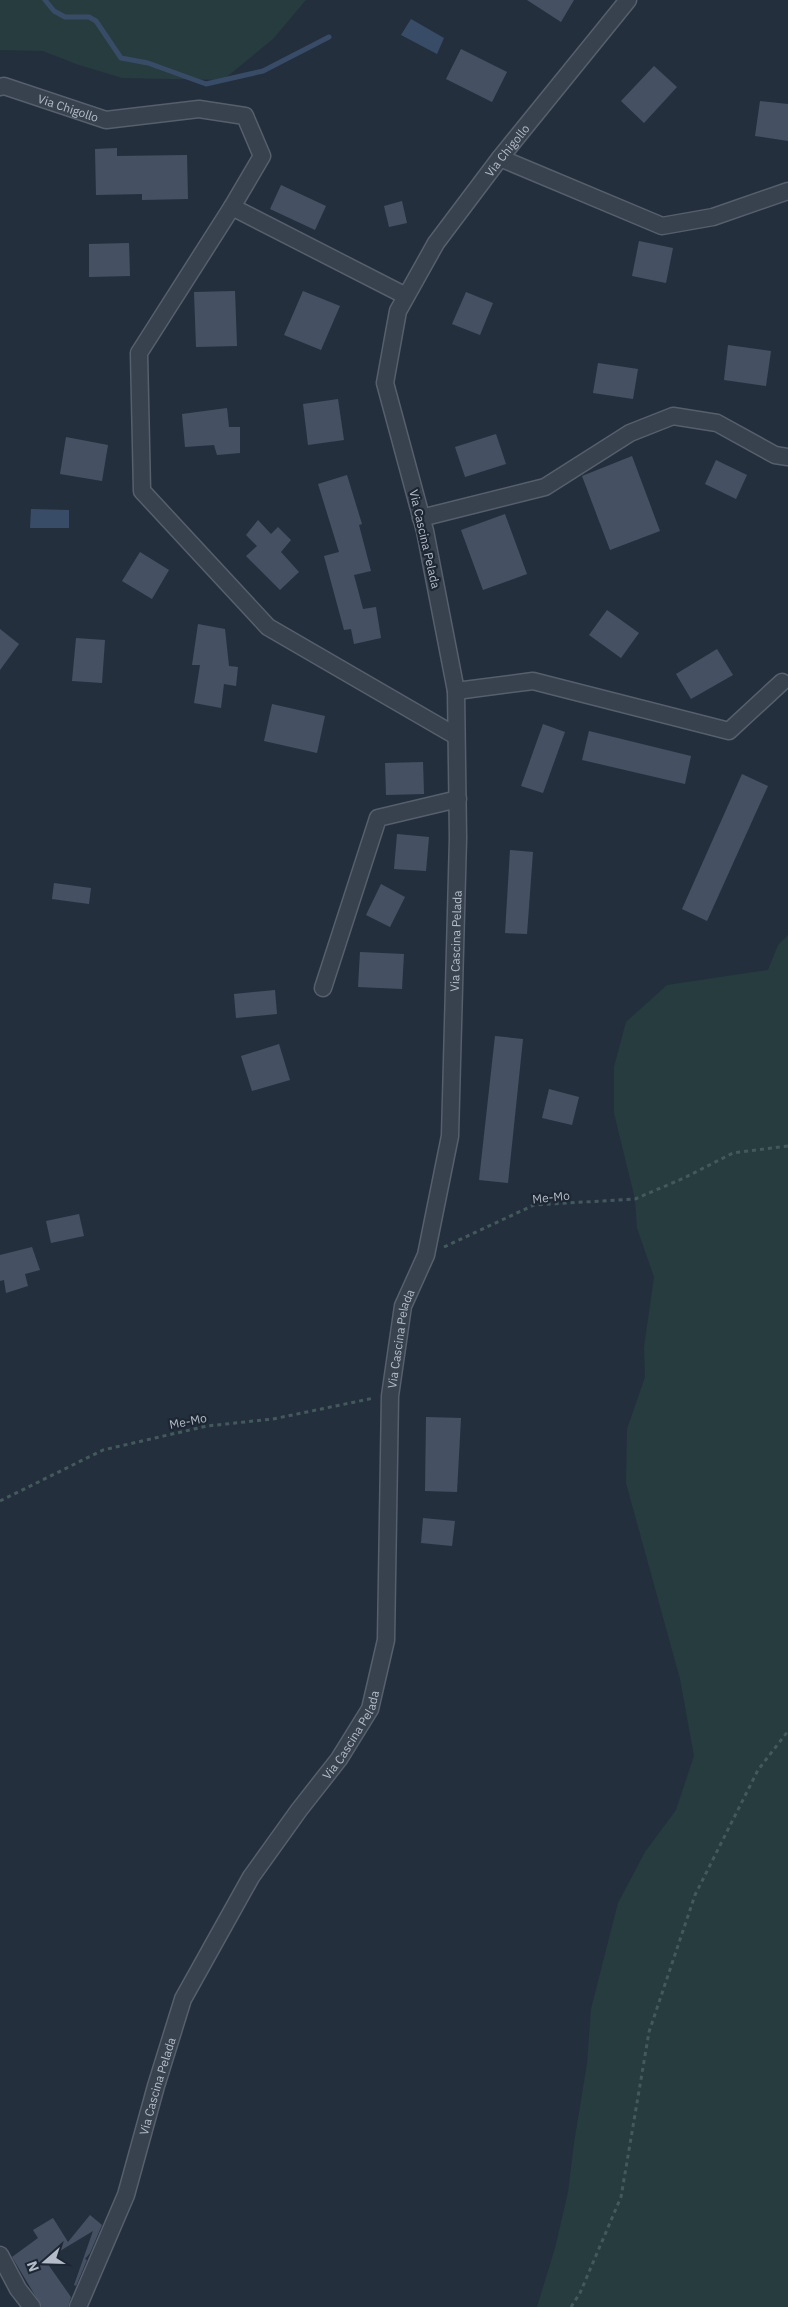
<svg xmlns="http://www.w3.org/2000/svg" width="788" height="2307" viewBox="0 0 788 2307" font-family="'IBM Plex Sans',sans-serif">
<rect width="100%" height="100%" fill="#242f3e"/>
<g fill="#263c3f">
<path d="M0,0H306L273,39L223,80L122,78L76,64L43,51L0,50Z"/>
<path d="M788,935V2307H537L555,2248L568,2192L574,2143L587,2064L591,2009L618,1903L645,1852L676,1810L694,1756L680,1679L626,1483L627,1429L645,1377L644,1347L654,1277L637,1228L635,1199L614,1113V1067L626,1022L667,985L768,970L778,945Z"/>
</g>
<g fill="#394c67">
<path d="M411,19L444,38L437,54L401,35Z"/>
<path d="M31,509L69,510V528H30Z"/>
</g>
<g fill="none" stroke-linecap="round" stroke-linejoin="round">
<path stroke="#394c67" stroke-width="5" d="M45,0L54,11L65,17H89L96,21L121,58L148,63L206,84L263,71L329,37"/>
</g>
<g fill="#455162">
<path d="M527,0H574L561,22Z"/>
<path d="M461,49L507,72L492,102L446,79Z"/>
<path d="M654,66L677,87L644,123L621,101Z"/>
<path d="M760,101L788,104V141L755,136Z"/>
<path d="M117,148V156L187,155L188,199L142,200V194L96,195L95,149Z"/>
<path d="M281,185L326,206L315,230L270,209Z"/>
<path d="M402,201L407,223L389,227L384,206Z"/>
<path d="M639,241L673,248L666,283L632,276Z"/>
<path d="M129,243L130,276L89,277V244Z"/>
<path d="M235,291L237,346L196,347L194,292Z"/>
<path d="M303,291L340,306L321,350L284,335Z"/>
<path d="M466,292L493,303L480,335L452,324Z"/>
<path d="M728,345L771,351L766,386L724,380Z"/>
<path d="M598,363L638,369L633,399L593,393Z"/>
<path d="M338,399L344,440L308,445L303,404Z"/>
<path d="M227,408L229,427H240V453L217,455L214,445L185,447L182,414Z"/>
<path d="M496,434L506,464L465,477L455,447Z"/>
<path d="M66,437L108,445L102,481L60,474Z"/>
<path d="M632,456L660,531L610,550L582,476Z"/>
<path d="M716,460L747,475L736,499L705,484Z"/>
<path d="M347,475L362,524L359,525L371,571L354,575L363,609L376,607L381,638L354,644L351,629L344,630L324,556L339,552L318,484Z"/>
<path d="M505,514L527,574L483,590L461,530Z"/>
<path d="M258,520L271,534L278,527L291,540L281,552L299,572L280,590L246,556L257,546L246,535Z"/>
<path d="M140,552L169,570L152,599L122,581Z"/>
<path d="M607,610L639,633L621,658L589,635Z"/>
<path d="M198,624L225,629L229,666L238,667L236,686L224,684L221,708L194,703L200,665H192Z"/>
<path d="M0,629L19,644L0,670Z"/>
<path d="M76,638L105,640L102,683L72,681Z"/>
<path d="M717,649L733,675L691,699L676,674Z"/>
<path d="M272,704L325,716L317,753L264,741Z"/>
<path d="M543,724L565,732L543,793L521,786Z"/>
<path d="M589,731L691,756L685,784L582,760Z"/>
<path d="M423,762L424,794L386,795L385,763Z"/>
<path d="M742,774L768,786L707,921L682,909Z"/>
<path d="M397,834L429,837L426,871L394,869Z"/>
<path d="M510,850L533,852L527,934L505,933Z"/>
<path d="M54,883L91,888L89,904L52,899Z"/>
<path d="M381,884L405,897L390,927L366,915Z"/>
<path d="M360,952L404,954L402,989L358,987Z"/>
<path d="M275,990L277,1014L236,1018L234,994Z"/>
<path d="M495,1036L523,1039L508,1183L479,1180Z"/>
<path d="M279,1044L290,1080L252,1091L241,1056Z"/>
<path d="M549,1089L579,1097L572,1125L542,1118Z"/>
<path d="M79,1214L84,1236L51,1243L46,1221Z"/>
<path d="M32,1247L40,1270L25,1274L28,1286L6,1293L4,1280L0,1281V1255Z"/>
<path d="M426,1417L461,1418L457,1492L425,1491Z"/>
<path d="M423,1518L455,1521L452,1546L421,1543Z"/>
<path d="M90,2215L102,2225L90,2253L85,2259L87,2260L76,2286L74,2285L93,2231L45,2260L71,2297L68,2307H42L12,2257L38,2238L33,2230L53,2218L68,2242Z"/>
</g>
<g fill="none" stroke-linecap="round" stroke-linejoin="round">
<defs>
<g id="minor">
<path id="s1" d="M0,87L4,86L106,120L199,109L245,116L262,156L232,207"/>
<path d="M500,158L662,226L713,217L788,191"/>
<path d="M406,296L232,207L139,353L142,491L268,627L456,736"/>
<path d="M421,518L545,487L630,433L673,416L717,423L775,455L788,457"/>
<path d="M456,691L533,681L729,731L782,682"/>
<path d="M323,988L378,818L458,799"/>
<path d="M0,2255L18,2289L32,2307"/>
<path id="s2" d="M78,2307L126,2195L156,2086L183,1999L251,1877L299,1810L339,1759L370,1709L386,1640L390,1396L403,1306L426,1255L450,1136L458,838L456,691L425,531L385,383L398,311L436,243L500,158L628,0"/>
</g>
</defs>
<use href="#minor" stroke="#565f6c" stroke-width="19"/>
<g stroke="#44595c" stroke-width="3" stroke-dasharray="4 4" stroke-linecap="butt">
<path d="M444,1247L534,1205L635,1199L684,1178L733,1153L788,1146"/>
<path d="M0,1501L103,1450L207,1426L273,1419L374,1398"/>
<path d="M571,2307L580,2293L621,2197L649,2032L695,1895L758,1770L788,1731"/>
</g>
<use href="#minor" stroke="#38414e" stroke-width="16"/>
</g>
<g text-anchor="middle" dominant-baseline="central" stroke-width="4.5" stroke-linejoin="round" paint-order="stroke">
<g font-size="12" fill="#b4bcc9" stroke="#1d2633">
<text stroke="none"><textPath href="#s1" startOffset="72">Via Chigollo</textPath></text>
<text stroke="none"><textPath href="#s2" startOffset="2284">Via Chigollo</textPath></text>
<text transform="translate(425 539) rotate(77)">Via Cascina Pelada</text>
<text stroke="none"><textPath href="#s2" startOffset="1450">Via Cascina Pelada</textPath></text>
<text transform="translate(551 1197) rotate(-6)">Me-Mo</text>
<text stroke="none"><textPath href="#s2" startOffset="1045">Via Cascina Pelada</textPath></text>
<text transform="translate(188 1421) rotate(-11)">Me-Mo</text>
<text stroke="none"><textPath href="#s2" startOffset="640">Via Cascina Pelada</textPath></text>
<text stroke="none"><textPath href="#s2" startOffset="235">Via Cascina Pelada</textPath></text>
</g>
</g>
<g transform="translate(45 2262) rotate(250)" stroke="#1d2633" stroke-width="4" paint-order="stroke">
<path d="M0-4L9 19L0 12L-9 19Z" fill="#b4bcc9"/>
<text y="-8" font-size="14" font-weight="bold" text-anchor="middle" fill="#b4bcc9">N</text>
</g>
</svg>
